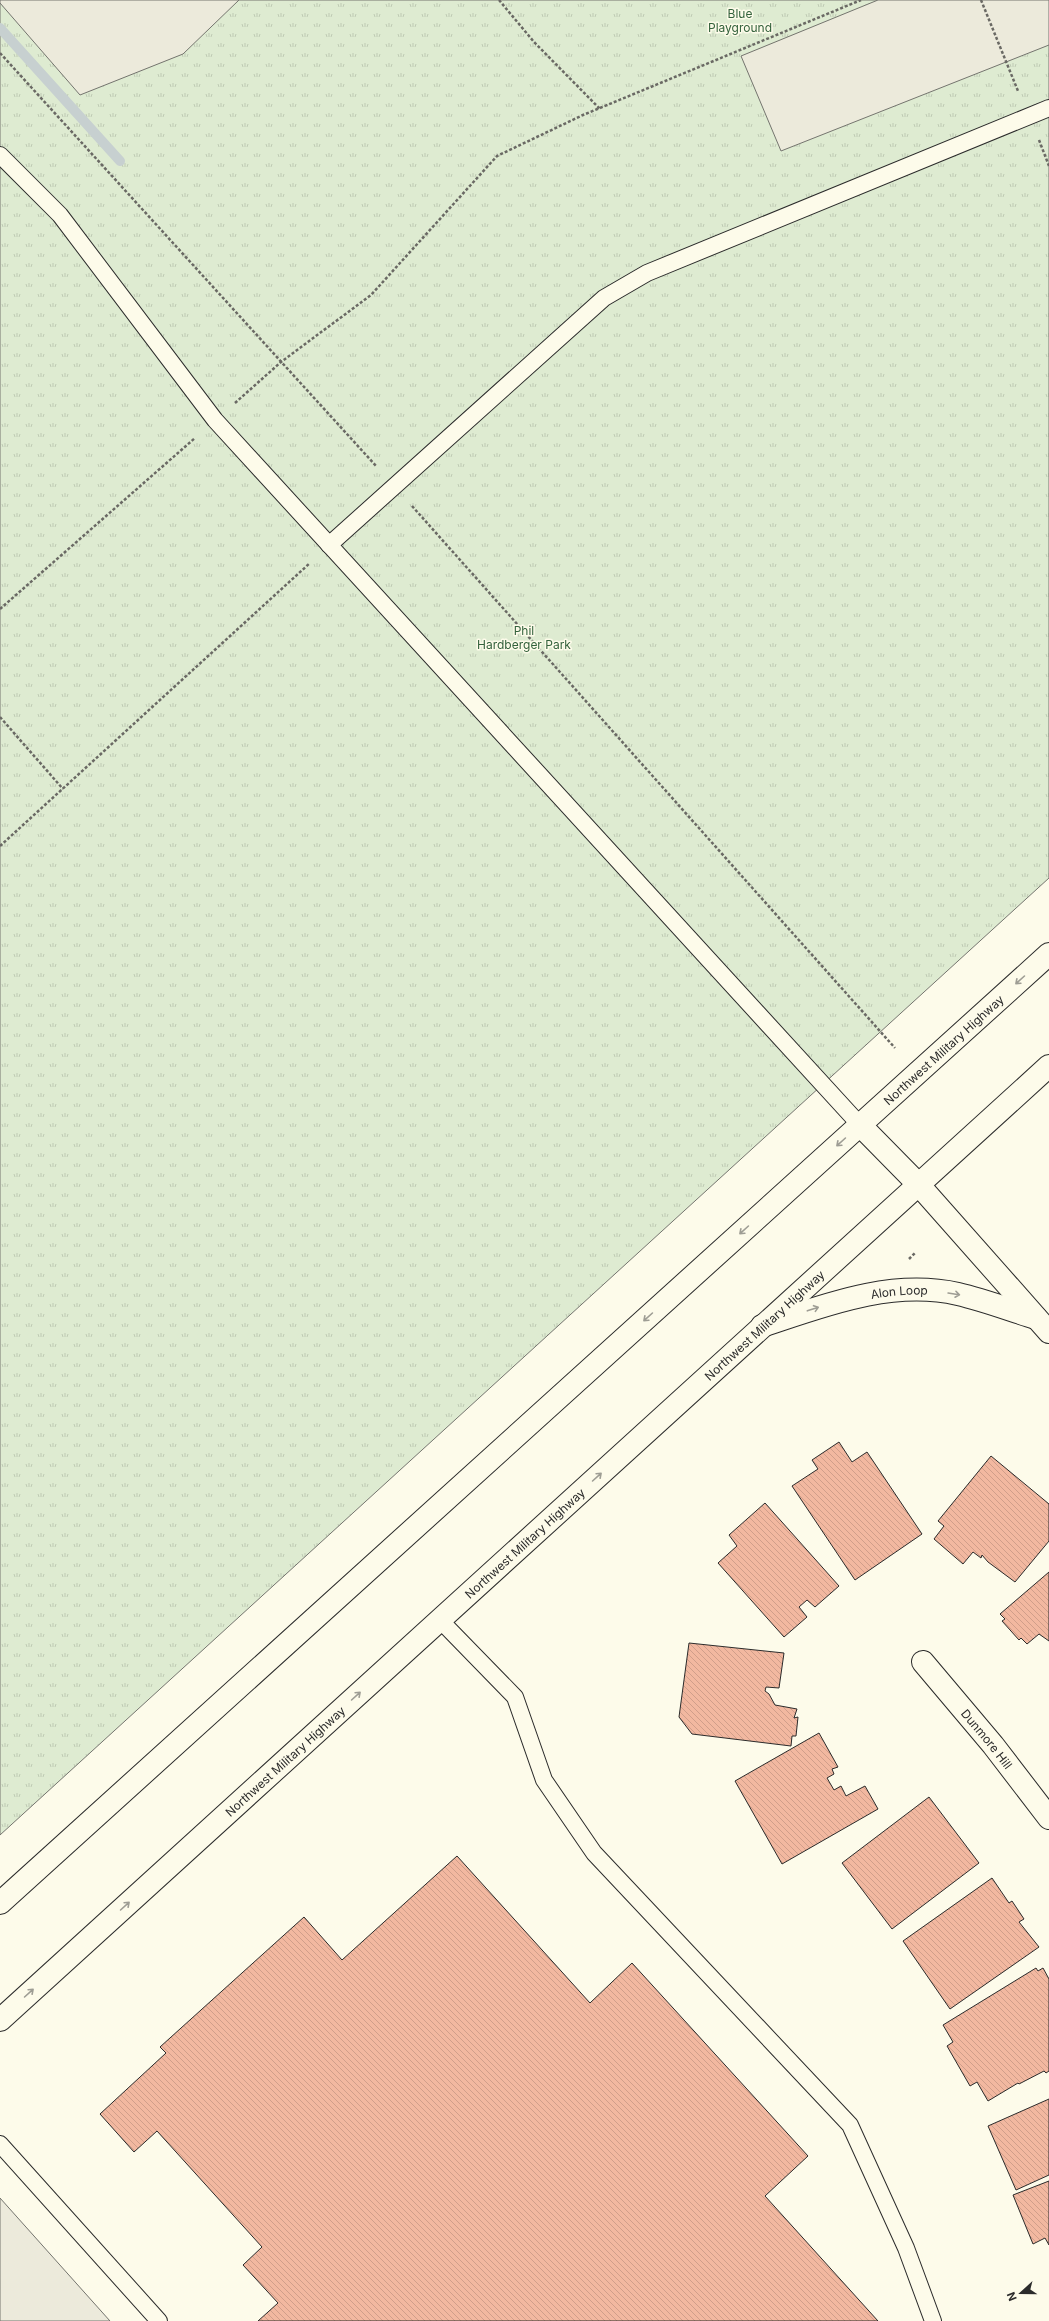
<svg xmlns="http://www.w3.org/2000/svg" width="1049" height="2321" viewBox="0 0 1049 2321" font-family="Inter,sans-serif">
<defs>
<pattern id="park-tufts" width="24" height="20" patternUnits="userSpaceOnUse"><rect width="24" height="20" fill="#deebd1"/><path d="M3 7l-1-3M5 7V3M7 7l1-3M15 17l-1-3M17 17v-4M19 17l1-3" fill="none" stroke="#bfcab4"/></pattern>
<pattern id="building-back-hatch" width="6" height="6" patternUnits="userSpaceOnUse"><rect width="6" height="6" fill="#f2b8a0"/><path d="M-1 5l2 2M0 0l6 6M5-1l2 2" fill="none" stroke="#d09e8a"/></pattern>
</defs>
<rect width="100%" height="100%" fill="#fdfbea"/>
<path fill="url(#park-tufts)" stroke="#74746e" d="M0,0H1049V878L0,1835Z"/>
<g fill="#eceadb" stroke="#74746e">
<path d="M0,0H239L183,54L80,95L0,3Z"/>
<path d="M878,0H1049V45L781,151L741,56Z"/>
<path d="M0,2198L110,2321H0Z"/>
</g>
<g fill="none" stroke-linecap="round" stroke-linejoin="round">
<path stroke="#c7d0d0" stroke-width="10" d="M0,28L120,161"/>
</g>
<g fill="url(#building-back-hatch)" stroke="#2b2b2b">
<path d="M839,1442L852,1462L867,1452L922,1534L855,1580L792,1486L818,1469L812,1460Z"/>
<path d="M991,1456L1049,1504V1541L1015,1582L988,1562L982,1555L981,1558L973,1552L963,1564L934,1539L944,1526L938,1521Z"/>
<path d="M765,1503L839,1586L815,1607L807,1600L799,1607L807,1617L784,1637L718,1563L737,1546L729,1535Z"/>
<path d="M1049,1572V1641L1039,1634L1027,1644L1021,1638L1019,1640L1002,1621L1005,1619L1000,1614Z"/>
<path d="M689,1643L784,1653L779,1688L766,1687L765,1691L769,1694L775,1705L797,1709L794,1718L798,1717L796,1736H792L791,1746L692,1734L679,1717Z"/>
<path d="M819,1733L838,1767L832,1769L834,1774L827,1778L834,1790L841,1786L846,1796L865,1786L878,1809L782,1864L735,1781Z"/>
<path d="M929,1797L979,1863L892,1929L842,1863Z"/>
<path d="M457,1856L590,2003L632,1963L808,2156L765,2196L878,2321H258L278,2303L243,2265L262,2247L157,2131L134,2152L100,2114L166,2053L160,2047L304,1917L342,1960Z"/>
<path d="M992,1878L1009,1903L1012,1901L1024,1919L1019,1922L1039,1947L950,2009L903,1941Z"/>
<path d="M1036,1968L1038,1971L1043,1968L1049,1979V2071L1046,2073L1044,2071L1019,2084L1018,2083L988,2101L977,2082L970,2086L947,2046L953,2042L943,2025Z"/>
<path d="M1049,2099V2175L1016,2190L988,2126Z"/>
<path d="M1049,2181V2245L1045,2238L1033,2244L1013,2195Z"/>
</g>
<g fill="none" stroke-linecap="round" stroke-linejoin="round">
<defs>
<g id="lane">
<path d="M0,155L60,215L215,420L860,1125"/>
<path d="M329,545L604,298L647,273L1049,108"/>
<path d="M440,1620L515,1697L544,1780L594,1853L850,2125L906,2248L933,2321"/>
<path d="M0,2144L159,2321"/>
</g>
<g id="street">
<path d="M860,1125L918,1184L1049,1332"/>
<path id="s1" d="M762,1326C825,1305 891,1279 958,1294C984,1300 1010,1310 1036,1318"/>
<path id="s2" d="M923,1662L993,1745L1049,1818"/>
</g>
<g id="primary">
<path id="s3" d="M0,1903L1049,954"/>
<path id="s4" d="M0,2020L1049,1066"/>
</g>
</defs>
<use href="#lane" stroke="#2b2b2b" stroke-width="18"/>
<use href="#street" stroke="#2b2b2b" stroke-width="24"/>
<use href="#primary" stroke="#2b2b2b" stroke-width="24"/>
<g stroke="#6a6964" stroke-width="2.5" stroke-dasharray="3 2" stroke-linecap="butt">
<path d="M499,0L534,42L600,109"/>
<path d="M981,0L1018,91"/>
<path d="M0,53L377,467"/>
<path d="M1039,140L1049,166"/>
<path d="M235,403L281,362L371,295L497,156L583,115L861,0"/>
<path d="M412,506L895,1048"/>
<path d="M0,609L195,438"/>
<path d="M0,717L63,789"/>
<path d="M0,846L310,563"/>
<path d="M909,1259L915,1253"/>
</g>
<use href="#lane" stroke="#fdfbea" stroke-width="16"/>
<use href="#street" stroke="#fdfbea" stroke-width="22"/>
<use href="#primary" stroke="#fdfbea" stroke-width="22"/>
</g>
<defs><path id="oneway-shaft" d="M-6 0H5M1.5-3L5.5 0L1.5 3" fill="none" stroke-width="1.6" stroke-linecap="round" stroke-linejoin="round"/></defs>
<g stroke="#9e9d94">
<use href="#oneway-shaft" transform="translate(1020 980) rotate(138)"/>
<use href="#oneway-shaft" transform="translate(841 1142) rotate(138)"/>
<use href="#oneway-shaft" transform="translate(744 1230) rotate(138)"/>
<use href="#oneway-shaft" transform="translate(954 1294) rotate(9)"/>
<use href="#oneway-shaft" transform="translate(813 1309) rotate(-18)"/>
<use href="#oneway-shaft" transform="translate(648 1317) rotate(138)"/>
<use href="#oneway-shaft" transform="translate(597 1477) rotate(-42)"/>
<use href="#oneway-shaft" transform="translate(356 1696) rotate(-42)"/>
<use href="#oneway-shaft" transform="translate(125 1906) rotate(-42)"/>
<use href="#oneway-shaft" transform="translate(29 1993) rotate(-42)"/>
</g>
<g text-anchor="middle" dominant-baseline="central" stroke-width="3" stroke-linejoin="round" paint-order="stroke">
<g font-size="12" fill="#34623c" stroke="#fdfbea">
<text x="740" y="13">Blue<tspan x="740" dy="14">Playground</tspan></text>
<text x="524" y="630">Phil<tspan x="524" dy="14">Hardberger Park</tspan></text>
</g>
<g font-size="12" fill="#2b2b2b" stroke="#fdfbea">
<text stroke="none"><textPath href="#s3" startOffset="1272">Northwest Military Highway</textPath></text>
<text stroke="none"><textPath href="#s1" startOffset="142">Alon Loop</textPath></text>
<text stroke="none"><textPath href="#s4" startOffset="1033">Northwest Military Highway</textPath></text>
<text stroke="none"><textPath href="#s4" startOffset="709">Northwest Military Highway</textPath></text>
<text stroke="none"><textPath href="#s2" startOffset="100">Dunmore Hill</textPath></text>
<text stroke="none"><textPath href="#s4" startOffset="385">Northwest Military Highway</textPath></text>
</g>
</g>
<g transform="translate(1021 2293) rotate(249)" stroke="#fdfbea" stroke-width="3" paint-order="stroke">
<path d="M0-3L7 15L0 10L-7 15Z" fill="#2b2b2b"/>
<text y="-6" font-size="11" font-weight="bold" text-anchor="middle" fill="#2b2b2b">N</text>
</g>
</svg>
